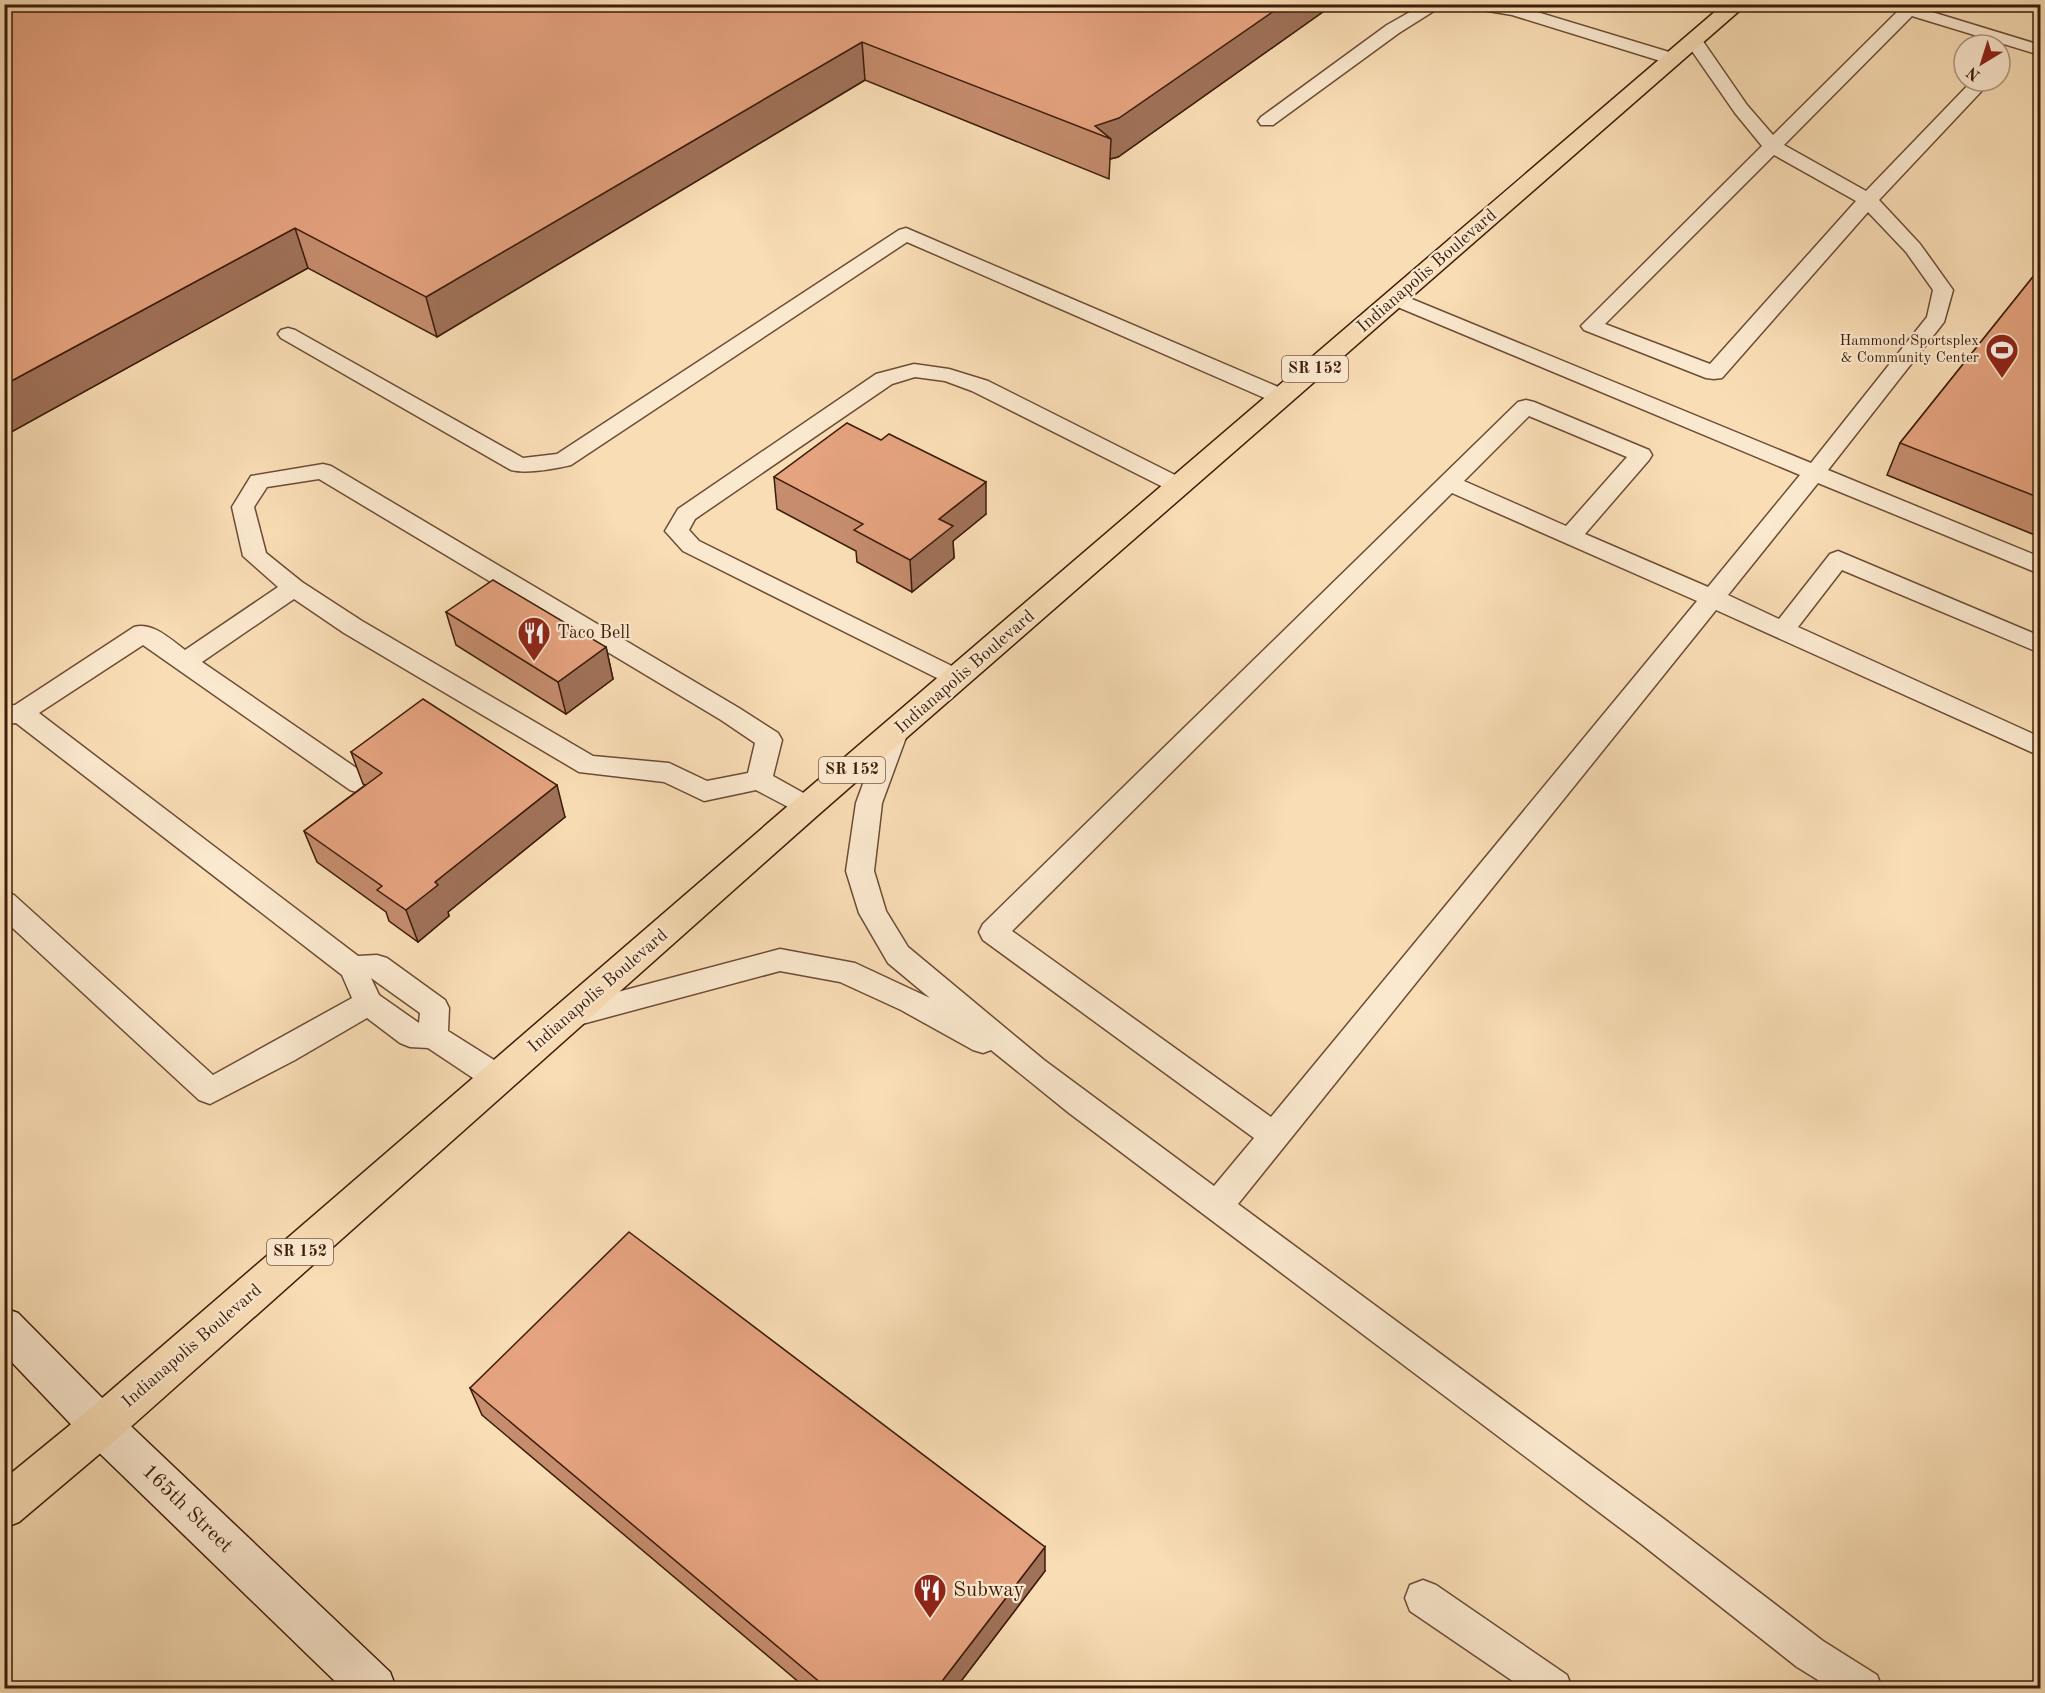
<svg xmlns="http://www.w3.org/2000/svg" width="2045" height="1693" viewBox="0 0 2045 1693" font-family="'Old Standard TT',serif">
<rect width="100%" height="100%" fill="#f9ddb5"/>
<filter id="stains"><feTurbulence type="fractalNoise" baseFrequency=".00333" numOctaves="4"/><feColorMatrix values="0 0 0 0 .2 0 0 0 0 .09 0 0 0 0 .02 0 0 0 .5 -.17"/></filter>
<radialGradient id="worn" r=".72"><stop offset=".6" stop-color="#630" stop-opacity="0"/><stop offset="1" stop-color="#630" stop-opacity=".3"/></radialGradient>
<g fill="none" stroke-linecap="round" stroke-linejoin="round">
<defs>
<g id="lane">
<path d="M1424,4H1445L1399,33L1273,125H1261L1258,121L1261,117L1387,25Z"/>
<path d="M1468,4L1514,5L1679,55L1682,59L1679,63H1667L1512,15L1476,9Z"/>
<path d="M1909,5L2040,45V55L1912,16L1784,145L1866,191L1972,81H1991L1879,200L1920,244L1953,290L1944,322L1828,470L2040,557V574L1818,483L1728,595L1779,619L1830,554L1838,551L2040,636V653L1842,570L1798,627L2040,737V756L1716,610L1238,1204L1664,1519L1823,1641L1877,1675L1882,1688H1831L1797,1667L1640,1543L1069,1113L991,1050L983,1053L973,1050L901,1010L840,982L780,971L571,1027L561,1023L556,1015L561,1007L780,949L855,963L930,998L888,963L859,913L846,871L856,803L882,732L886,726L895,723L904,726L908,732L882,803L874,871L886,911L908,947L1044,1060L1214,1186L1254,1138L983,940L979,932L983,924L1518,402L1526,400L1534,402L1649,450L1652,455L1649,460L1585,534L1708,587L1800,475L1388,303L1385,299L1388,295H1402L1811,463L1927,317L1933,290L1906,252L1868,212L1722,378L1714,379L1706,378L1584,330L1581,326L1762,146L1735,113L1685,41L1688,37H1700L1747,105L1773,135L1903,6ZM1774,155L1856,201L1710,364L1605,324ZM1529,416L1627,457L1566,526L1464,481ZM1452,493L1697,601L1271,1117L1012,931Z"/>
<path d="M906,228L1290,392L1293,397L1290,402L1282,404L1274,402L907,242L571,465C554,469 528,474 511,470L281,338L278,334L281,330L288,328L295,330L523,458L557,454L899,230Z"/>
<path d="M914,364L949,369L988,381L1187,481L1190,486L1187,491L1179,493L1171,491L972,391L945,381L915,377L892,384L695,519L689,530L699,541L966,673L969,679L966,685L957,688L683,551L665,531L678,509L876,374Z"/>
<path d="M323,464L331,466L739,708L778,733L782,740L773,776L816,800L820,807L816,814L807,817L756,790L704,801L664,782L579,772L344,633L294,599L202,662L368,776L372,783L368,790L359,793L350,790L143,645L39,713L358,956L377,955L387,958L445,1000L449,1008L448,1031L510,1070L514,1079L510,1088L499,1091L488,1088L428,1048L410,1047L400,1043L367,1018L295,1060L210,1104L199,1100L4,920V892L14,895L213,1075L352,998L342,975L16,723L4,724V706L15,705L134,627C153,622 170,639 185,650L278,587L243,556L232,507L251,476ZM319,479L721,720L755,743L748,773L707,781L669,763L593,756L362,621L302,582L266,553L254,507L267,487ZM371,978L420,1013L419,1023L379,995Z"/>
<path d="M1423,1580L1436,1585L1567,1675L1572,1688H1523L1410,1611L1405,1598L1410,1585Z"/>
</g>
<path id="secondary" d="M4,1308L18,1313L116,1412L390,1672L396,1688H342L86,1440L4,1354Z"/>
<path id="primary" d="M1724,4H1747L818,815L116,1440L19,1522L4,1528V1479L86,1412L796,799Z"/>
</defs>
<use href="#lane" stroke="#6c4c35" stroke-width="3"/>
<use href="#secondary" stroke="#3d1c0a" stroke-width="3"/>
<use href="#primary" stroke="#3d1c0a" stroke-width="3"/>
<use href="#lane" fill="#fbe9cf" fill-rule="evenodd"/>
<use href="#secondary" fill="#fbe9cf" fill-rule="evenodd"/>
<use href="#primary" fill="#f9ddb5" fill-rule="evenodd"/>
</g>
<g fill="#c58c6d" stroke="#3d1c0a" stroke-width="1.5">
<path d="M10,4H1334L1118,157L1110,159L1109,179L865,80L437,337L308,268L4,436V7Z"/>
<path d="M2040,268V537L1887,475L1900,443Z"/>
<path d="M881,440L986,514L953,541L954,558L912,592L857,562L856,551L777,509L774,477Z"/>
<path d="M446,612L606,647L613,679L566,714L456,645Z"/>
<path d="M351,752L565,817L448,912L449,916L418,942L389,921L386,912L317,862L304,831L365,785L363,784Z"/>
<path d="M470,1388L1045,1571L955,1689H807L482,1415Z"/>
</g>
<g fill="#a07259" stroke="#3d1c0a" stroke-width="1.5">
<path d="M1284,4H1334L1118,157L1110,159L1111,139L1095,126Z"/>
<path d="M862,42L865,80L437,337L426,297Z"/>
<path d="M295,228L308,268L4,436V385Z"/>
<path d="M986,482V514L953,541L954,558L912,592L910,560L939,519Z"/>
<path d="M606,647L613,679L566,714L558,682Z"/>
<path d="M557,785L565,817L448,912L449,916L418,942L406,910L435,882Z"/>
<path d="M1045,1547V1571L955,1689H936Z"/>
</g>
<g fill="#e5a37f" stroke="#3d1c0a" stroke-width="1.5">
<path d="M10,4H1284L1119,118L1095,126L1111,139L862,42L426,297L295,228L4,385V7Z"/>
<path d="M2040,268V498L1900,443Z"/>
<path d="M847,423L881,440L889,434L986,482L939,519L953,526L910,560L854,530L863,524L774,477Z"/>
<path d="M493,580L606,647L558,682L446,612Z"/>
<path d="M423,699L557,785L435,882L438,885L406,910L377,890L382,886L304,831L382,773L351,752Z"/>
<path d="M629,1232L1045,1547L936,1689H828L470,1388Z"/>
</g>
<defs>
<symbol id="stadium-pin" viewBox="-11 -11 22 30"><path d="M0 17L-7.5 6A9.5 9.5 0 1 1 7.5 6Z" fill="#8f2418" stroke="#fbe9cf"/><path d="M0-5a6.5 5 0 1 0 0 10a6.5 5 0 1 0 0-10ZM-3.5-1.8h7v3.6h-7Z" fill="#fff"/></symbol>
<symbol id="restaurant-pin" viewBox="-11 -11 22 30"><path d="M0 17L-7.5 6A9.5 9.5 0 1 1 7.5 6Z" fill="#8f2418" stroke="#fbe9cf"/><path d="M-5-6h1v4h1v-4h1v4h1v-4h1v5L-1.5 .5V6h-2V.5L-5-1ZM5-6V6H3V1.5H1.5Q1.5-4 5-6Z" fill="#fff"/></symbol>
</defs>
<g fill-rule="evenodd">
<use href="#stadium-pin" x="1983" y="331" width="38" height="52"/>
<use href="#restaurant-pin" x="515" y="614" width="38" height="52"/>
<use href="#restaurant-pin" x="911" y="1571" width="38" height="52"/>
</g>
<g text-anchor="middle" dominant-baseline="central" stroke-width="4.5" stroke-linejoin="round" paint-order="stroke">
<g font-size="15" fill="#3d1c0a" stroke="#fbe9cf" text-anchor="end">
<text x="1979" y="341">Hammond Sportsplex<tspan x="1979" dy="17">&amp; Community Center</tspan></text>
</g>
<g fill="#fbe9cf" stroke="#765a45" stroke-width="1.5">
<rect x="1282" y="356" width="66" height="26" rx="4.5"/>
<rect x="819" y="757" width="66" height="26" rx="4.5"/>
<rect x="267" y="1239" width="66" height="26" rx="4.5"/>
</g>
<g font-size="16" font-weight="bold" fill="#3d1c0a">
<text x="1315" y="369">SR 152</text>
<text x="852" y="770">SR 152</text>
<text x="300" y="1252">SR 152</text>
</g>
<g font-size="18" fill="#3d1c0a" stroke="#fbe9cf">
<text transform="translate(1427 271) rotate(-41)">Indianapolis Boulevard</text>
<text transform="translate(965 672) rotate(-41)">Indianapolis Boulevard</text>
<text transform="translate(598 991) rotate(-41)">Indianapolis Boulevard</text>
<text transform="translate(192 1346) rotate(-41)">Indianapolis Boulevard</text>
</g>
<g font-size="18" fill="#3d1c0a" stroke="#fbe9cf" text-anchor="start">
<text x="557" y="633">Taco Bell</text>
</g>
<g font-size="21" fill="#3d1c0a" stroke="#fbe9cf">
<text transform="translate(187 1509) rotate(44)">165th Street</text>
</g>
<g font-size="21" fill="#3d1c0a" stroke="#fbe9cf" text-anchor="start">
<text x="953" y="1590">Subway</text>
</g>
</g>
<rect width="2045" height="1693" fill="none" stroke="#f9ddb5" stroke-width="24"/>
<rect x="6" y="6" width="2033" height="1681" fill="none" stroke="#3d1c0a" stroke-width="3"/>
<rect x="12" y="12" width="2021" height="1669" fill="none" stroke="#3d1c0a" stroke-width="1.5"/>
<g transform="translate(1982 63) rotate(218)"><circle r="28" fill="#fbe9cf" stroke="#af9780" stroke-width="1.5"/>
<path d="M0-4.5L10 22L0 15L-10 22Z" fill="#8f2418"/>
<text y="-9" font-size="16" font-weight="bold" text-anchor="middle" fill="#3d1c0a">N</text>
</g>
<rect width="100%" height="100%" filter="url(#stains)"/>
<rect width="100%" height="100%" fill="url(#worn)"/>
</svg>
